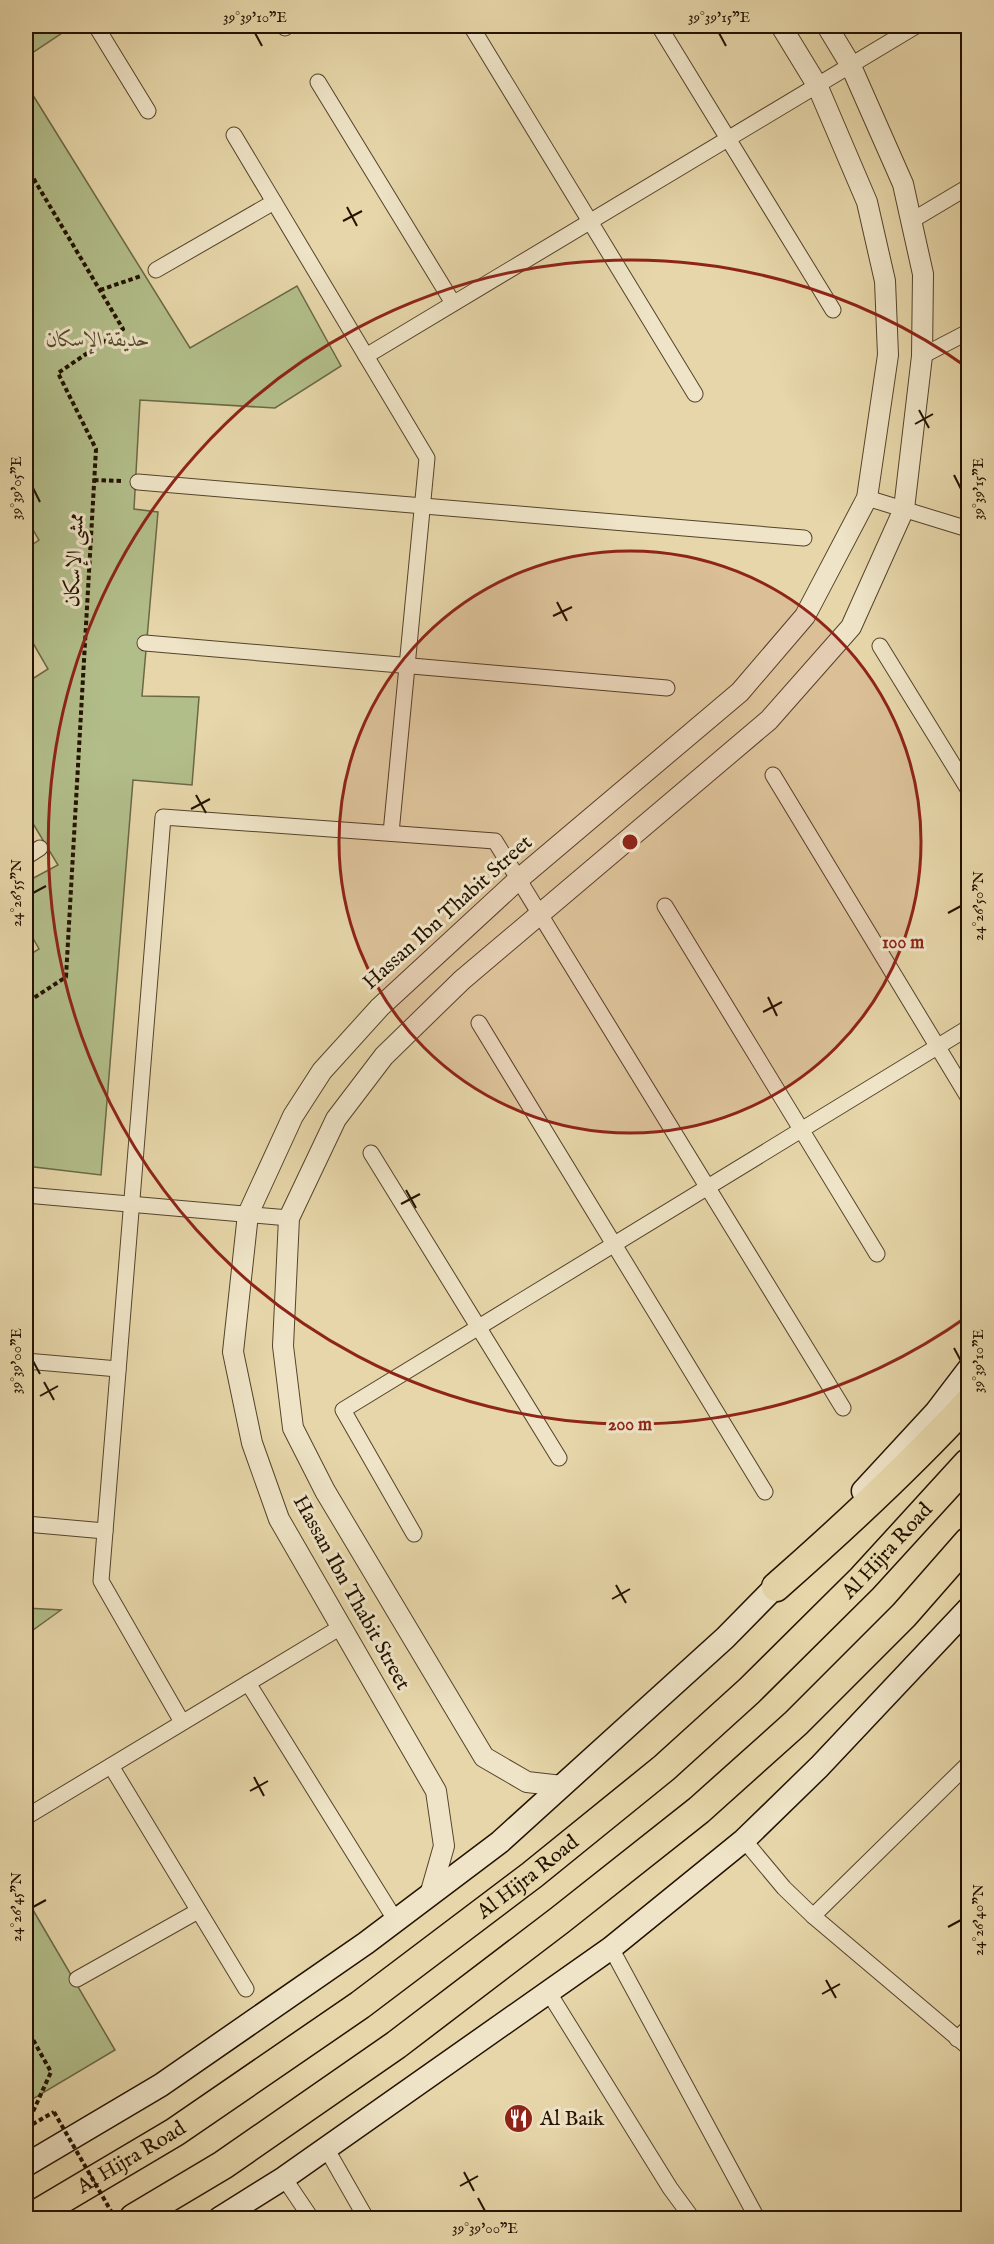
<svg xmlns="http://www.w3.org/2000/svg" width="994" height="2244" viewBox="0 0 994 2244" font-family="'IM FELL English',Amiri,serif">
<rect width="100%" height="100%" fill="#e6d6a9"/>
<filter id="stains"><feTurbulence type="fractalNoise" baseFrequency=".00333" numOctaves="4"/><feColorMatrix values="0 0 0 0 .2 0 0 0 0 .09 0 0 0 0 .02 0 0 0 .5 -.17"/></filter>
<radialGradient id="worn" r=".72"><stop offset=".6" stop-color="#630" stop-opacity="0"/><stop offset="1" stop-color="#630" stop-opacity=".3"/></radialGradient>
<g fill="#b2be8a" stroke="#6a6845" stroke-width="1.5">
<path d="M26,26H66L68,29L26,57Z"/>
<path d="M26,84L190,348L297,286L341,366L275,408L140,400L134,509L158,512L142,696L199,697L192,785L133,780L101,1175L26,1166V957L39,949L26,926V882L58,865L26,812V683L48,669L26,631V549L39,540L26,518Z"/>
<path d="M26,1608L61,1610L26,1635Z"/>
<path d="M26,1898L115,2050L26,2103Z"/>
</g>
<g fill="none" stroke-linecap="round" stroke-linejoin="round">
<defs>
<g id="minor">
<path d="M96,26L148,111"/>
<path d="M283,26L285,28"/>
<path d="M471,26L695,394"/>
<path d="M659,26L833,310"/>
<path d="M318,82L453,303"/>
<path d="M234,135L427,458L391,833"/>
<path d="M911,221L968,187"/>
<path d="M156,270L274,202"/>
<path d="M366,356L916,26"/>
<path d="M922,356L968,332"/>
<path d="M138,482L804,538"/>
<path d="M867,498L968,529"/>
<path d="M145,643L667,688"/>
<path d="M880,646L968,789"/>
<path d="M773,775L968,1097"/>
<path d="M26,857L40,848"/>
<path d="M665,906L877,1254"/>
<path d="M479,1023L765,1492"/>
<path d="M371,1153L559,1458"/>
<path d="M26,1195L289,1218"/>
<path d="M26,1361L118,1369"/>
<path d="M26,1524L105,1531"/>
<path d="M414,1534L343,1410L968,1028"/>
<path d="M248,1683L396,1921"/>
<path d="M182,1722L101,1581L163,817L495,841L843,1408"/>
<path d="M111,1766L246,1989"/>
<path d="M26,1817L341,1627"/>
<path d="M744,1840L784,1888L813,1916L968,2047"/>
<path d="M813,1916L968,1764"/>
<path d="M611,1948L757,2218"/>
<path d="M77,1979L198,1911"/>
<path d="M549,1993L670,2188L692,2218"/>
<path d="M957,2039L968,2028"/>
<path d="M326,2148L366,2218"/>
<path d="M284,2178L311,2218"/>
</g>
<g id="tertiary">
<path d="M562,1786L527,1782L484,1757L325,1491L293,1428L283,1346L289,1218L336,1119L384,1056L462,980L769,720L851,627L904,509L922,356L923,274L903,184L850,64L827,26"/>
<path d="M430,1895L444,1846L436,1791L279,1519L252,1443L233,1352L248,1214L293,1116L322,1071L380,1007L520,878L740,692L805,616L867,498L888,355L885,281L867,202L817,85L781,26"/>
</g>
<g id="secondary">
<path d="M863,1491L936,1412L968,1370"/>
<path d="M26,2165L161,2085L366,1943L500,1842L725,1638L787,1575"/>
<path d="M220,2218L284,2178L611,1948L744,1840L819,1767L968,1609"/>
</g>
<g id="motorway">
<path d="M776,1587C843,1528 908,1468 968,1403"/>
<path id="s1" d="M30,2218L175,2132L360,2005L532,1875L664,1768L749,1691L862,1579L968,1463"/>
<path d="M134,2218L223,2165L396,2045L560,1920L699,1810L796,1723L904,1615L968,1542"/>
</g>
</defs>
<use href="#minor" stroke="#54432a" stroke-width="17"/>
<use href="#tertiary" stroke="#54432a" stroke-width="22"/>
<use href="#secondary" stroke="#231200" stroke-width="25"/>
<use href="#motorway" stroke="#231200" stroke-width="31"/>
<g stroke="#231200" stroke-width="4" stroke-dasharray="4.5 3" stroke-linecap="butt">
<path d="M26,166L123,329L58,373L96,449L66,977L26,1003"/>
<path d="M100,290L141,276"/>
<path d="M94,480L124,481"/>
<path d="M26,2027L51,2072L26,2127"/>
<path d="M26,2128L54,2112"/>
</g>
<use href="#minor" stroke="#efe4c7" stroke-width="15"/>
<use href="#tertiary" stroke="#efe4c7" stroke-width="20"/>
<use href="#secondary" stroke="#efe4c7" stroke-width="22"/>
<use href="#motorway" stroke="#e6d6a9" stroke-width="28"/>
<path stroke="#231200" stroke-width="4" stroke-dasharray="4.5 3" stroke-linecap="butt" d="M54,2112L115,2218"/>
</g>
<path fill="none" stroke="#231200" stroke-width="2" d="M255,33L262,46M719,33L726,46M347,207L357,226M343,221L362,211M919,410L929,428M915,424L933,414M954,475L961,489M33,488L40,502M557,602L567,621M553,616L572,607M196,795L206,813M191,809L210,799M33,893L46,886M948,913L961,906M768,997L777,1016M763,1012L782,1002M406,1190L416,1208M401,1204L420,1194M954,1348L961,1361M33,1361L40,1374M44,1382L54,1400M40,1396L58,1386M616,1585L626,1603M612,1599L630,1589M254,1777L264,1796M250,1791L268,1781M33,1907L46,1900M948,1927L961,1920M826,1980L836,1998M822,1994L840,1984M464,2172L474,2191M460,2186L478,2176M478,2198L485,2211"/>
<circle cx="630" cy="842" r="291" fill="#8f2418" fill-opacity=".12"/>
<g fill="none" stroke="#8f2418" stroke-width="3">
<circle cx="630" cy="842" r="291"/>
<path d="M968 1316A582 582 0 1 1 968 368"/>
</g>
<defs>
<symbol id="restaurant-disc" viewBox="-11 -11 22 22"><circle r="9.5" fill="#8f2418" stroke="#efe4c7"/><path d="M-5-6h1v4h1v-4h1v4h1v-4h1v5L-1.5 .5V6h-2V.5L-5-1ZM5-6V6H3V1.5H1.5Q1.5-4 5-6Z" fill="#fff"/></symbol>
</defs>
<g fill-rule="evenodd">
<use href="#restaurant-disc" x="502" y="2102" width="33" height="33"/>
</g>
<g text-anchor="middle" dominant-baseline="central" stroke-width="6" stroke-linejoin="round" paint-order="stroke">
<g font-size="21" font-style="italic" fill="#554e30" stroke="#efe4c7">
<text x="98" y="340">حديقة الإسكان</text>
</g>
<g font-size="21" fill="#231200" stroke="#efe4c7">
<text transform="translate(75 560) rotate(-87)">ممشى الإسكان</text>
<text transform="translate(448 913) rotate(-42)">Hassan Ibn Thabit Street</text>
<text stroke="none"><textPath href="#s1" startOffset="1090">Al Hijra Road</textPath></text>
<text transform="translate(351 1593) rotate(61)">Hassan Ibn Thabit Street</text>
<text stroke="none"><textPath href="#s1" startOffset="604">Al Hijra Road</textPath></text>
<text stroke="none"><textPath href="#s1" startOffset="118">Al Hijra Road</textPath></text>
</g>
<g font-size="21" fill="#231200" stroke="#efe4c7" text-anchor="start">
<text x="540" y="2119">Al Baik</text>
</g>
</g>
<circle cx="630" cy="842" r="9" fill="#8f2418" stroke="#efe4c7" stroke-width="3"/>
<g font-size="18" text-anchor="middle" font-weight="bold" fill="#8f2418" stroke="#efe4c7" stroke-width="6" stroke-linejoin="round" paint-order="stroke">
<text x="903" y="948">100 m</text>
<text x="630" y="1430">200 m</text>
</g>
<rect width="994" height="2244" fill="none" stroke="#e6d6a9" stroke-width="66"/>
<rect x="33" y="33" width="928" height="2178" fill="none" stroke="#231200" stroke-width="2"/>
<g font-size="15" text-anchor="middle" fill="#231200">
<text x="255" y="22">39°39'10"E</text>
<text x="719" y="22">39°39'15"E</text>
<text transform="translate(16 488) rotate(-90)" y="5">39°39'05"E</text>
<text transform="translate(978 489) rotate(-90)" y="5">39°39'15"E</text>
<text transform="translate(16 893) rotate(-90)" y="5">24°26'55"N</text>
<text transform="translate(978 906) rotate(-90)" y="5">24°26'50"N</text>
<text transform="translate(16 1361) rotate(-90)" y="5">39°39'00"E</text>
<text transform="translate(978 1361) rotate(-90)" y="5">39°39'10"E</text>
<text transform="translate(16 1907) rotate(-90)" y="5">24°26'45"N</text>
<text transform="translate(978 1920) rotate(-90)" y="5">24°26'40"N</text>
<text x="485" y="2233">39°39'00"E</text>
</g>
<rect width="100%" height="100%" filter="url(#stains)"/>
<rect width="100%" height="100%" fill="url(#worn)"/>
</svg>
